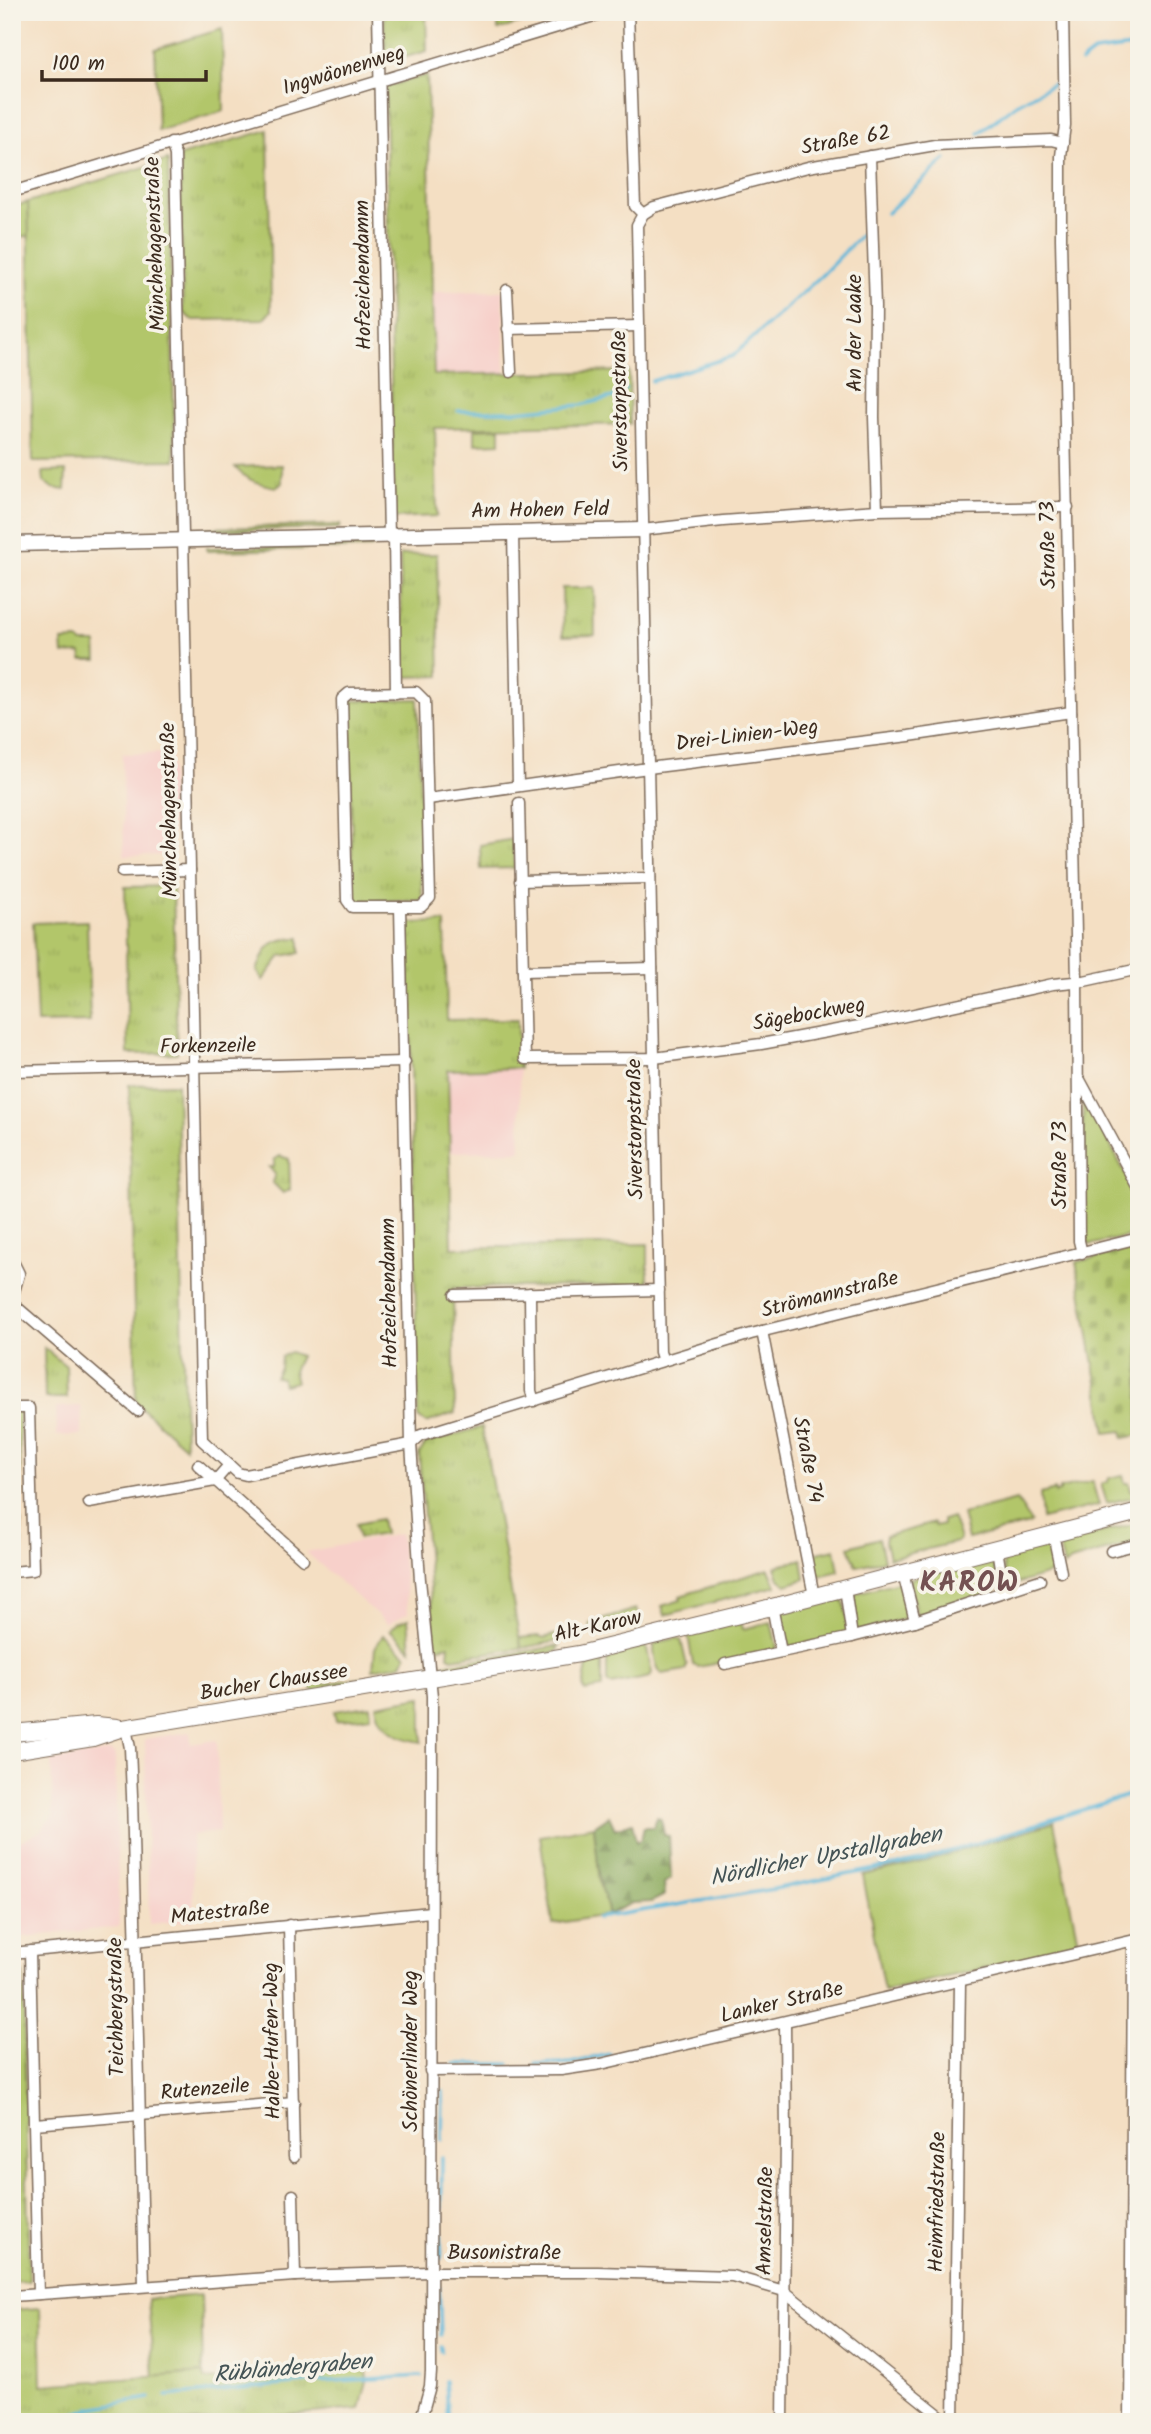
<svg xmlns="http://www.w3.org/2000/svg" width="1151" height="2434" viewBox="0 0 1151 2434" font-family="Kalam,sans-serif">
<defs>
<pattern id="forest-firs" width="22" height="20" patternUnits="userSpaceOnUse" patternTransform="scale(1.75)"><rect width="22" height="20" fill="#8dab5e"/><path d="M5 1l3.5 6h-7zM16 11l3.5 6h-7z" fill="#748b4d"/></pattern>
<pattern id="cemetery-stones" width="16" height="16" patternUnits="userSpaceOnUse" patternTransform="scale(1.75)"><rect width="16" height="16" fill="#b2c66a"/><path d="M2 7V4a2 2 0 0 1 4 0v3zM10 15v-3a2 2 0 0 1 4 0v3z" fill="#9aaa5b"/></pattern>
<pattern id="park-tufts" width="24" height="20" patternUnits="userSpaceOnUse" patternTransform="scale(1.75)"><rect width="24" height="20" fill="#b2c66a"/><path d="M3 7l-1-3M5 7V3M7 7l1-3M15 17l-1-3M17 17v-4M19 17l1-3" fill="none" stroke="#9aaa5b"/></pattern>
</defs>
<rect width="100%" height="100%" fill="#f7f3e8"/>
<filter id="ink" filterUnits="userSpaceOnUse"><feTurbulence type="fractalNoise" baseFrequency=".0143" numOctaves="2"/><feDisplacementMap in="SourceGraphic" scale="14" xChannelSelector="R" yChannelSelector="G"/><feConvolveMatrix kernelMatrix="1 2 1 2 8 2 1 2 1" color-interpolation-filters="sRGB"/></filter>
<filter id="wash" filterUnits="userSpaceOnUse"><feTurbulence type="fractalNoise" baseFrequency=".00686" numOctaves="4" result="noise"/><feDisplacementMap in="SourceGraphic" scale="28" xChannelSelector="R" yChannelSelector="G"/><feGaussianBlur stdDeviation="1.57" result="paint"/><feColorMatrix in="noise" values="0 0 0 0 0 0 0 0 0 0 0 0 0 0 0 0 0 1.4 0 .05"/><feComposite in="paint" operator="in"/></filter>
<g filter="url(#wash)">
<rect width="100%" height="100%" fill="#f4dfc3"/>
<g fill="#f7d0ca">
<path d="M503,291L505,373L433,375L432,292Z"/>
<path d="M171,753L172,855L124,856L122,754Z"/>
<path d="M519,1068L521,1151L450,1152L448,1069Z"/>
<path d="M81,1406L82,1435L57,1436L56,1407Z"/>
<path d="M400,1534L408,1613L388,1624L306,1552Z"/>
<path d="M190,1732L191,1744L217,1740L219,1832L192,1835L194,1920L149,1924L145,1739Z"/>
<path d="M111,1751L115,1754L119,1927L12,1938V1845L39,1832L53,1816L51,1761Z"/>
</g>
<g fill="#b2c66a" stroke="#767844" stroke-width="2">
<path d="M222,29L224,111L158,131L155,49Z"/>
<path d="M168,160L175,460L33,462L28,202Z"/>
<path d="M340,525L339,528L206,531V528Z"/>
<path d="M372,545V548L207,551V548Z"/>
<path d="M1083,1098H1086L1139,1200V1234L1090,1245L1084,1238Z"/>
<path d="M1123,1475L1125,1483H1129L1131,1491L1139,1490V1496L1107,1503L1101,1484L1108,1482L1109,1478Z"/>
<path d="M1092,1481L1099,1505L1042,1519L1040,1494L1055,1490V1493L1060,1492V1489Z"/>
<path d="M1017,1500L1031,1522L1029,1524L968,1539L962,1514Z"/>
<path d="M952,1517L960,1539L957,1542L889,1558L885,1542L886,1536L934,1523L935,1526L943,1524V1520Z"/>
<path d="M1134,1524L1139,1526V1541L1071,1561L1064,1566L1059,1547L1062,1542Z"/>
<path d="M879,1538L884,1560L857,1566L849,1547Z"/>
<path d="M1047,1545L1053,1548L1057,1567L1052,1573L1010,1586L1006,1583L1003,1562L1007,1555Z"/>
<path d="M835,1549L839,1571L819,1576L817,1575L813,1554Z"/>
<path d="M802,1559L805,1579L786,1585L779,1579L775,1567Z"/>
<path d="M985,1560L994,1564L998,1587L994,1592L921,1616L916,1612L909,1583L912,1578Z"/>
<path d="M769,1569L776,1586L665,1615L662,1606L681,1600L680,1596Z"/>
<path d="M898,1582L902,1586L910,1615L907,1618L860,1632L854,1629L850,1604L856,1593Z"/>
<path d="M840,1597L845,1605L848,1631L845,1636L789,1647L784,1646L778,1617L780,1612Z"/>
<path d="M636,1609L642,1623L594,1635L590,1624Z"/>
<path d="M408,1619L411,1649L390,1630L398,1623Z"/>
<path d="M741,1622L743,1629L771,1622L777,1647L774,1652L698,1667L693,1665L688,1635Z"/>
<path d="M557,1634L559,1641L521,1648L520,1638L539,1636L544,1638Z"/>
<path d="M677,1638L681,1640L687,1666L685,1670L662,1674C656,1668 652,1651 655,1643Z"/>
<path d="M559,1646L556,1652L442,1670L438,1668V1665Z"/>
<path d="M644,1646L647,1649L652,1673L650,1677L611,1685L607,1682V1660L611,1654Z"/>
<path d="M599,1658L602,1660V1688L585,1691L583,1688L588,1661Z"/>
<path d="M409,1671V1676L361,1685L359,1681L350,1682V1686L315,1692L309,1686Z"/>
<path d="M370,1706L371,1716L336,1721L334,1711Z"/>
<path d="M1054,1822L1079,1947L884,1991L863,1875L926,1861Z"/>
<path d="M594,1826L600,1882L608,1910L607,1915L553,1924L540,1836Z"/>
<path d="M201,2295L203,2373L154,2377L148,2299Z"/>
</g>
<path fill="url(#forest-firs)" stroke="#646a3e" stroke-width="2" d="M609,1816L615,1829L632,1823L636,1842L641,1840L644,1827H654L657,1817L661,1819L664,1835L669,1836L671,1879L664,1883L665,1895L651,1902L632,1903L607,1915L608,1910L600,1882L594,1826Z"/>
<path fill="url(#cemetery-stones)" stroke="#767844" stroke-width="2" d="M1139,1248V1435L1124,1438L1122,1431L1106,1433L1076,1262Z"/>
<g fill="url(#park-tufts)" stroke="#767844" stroke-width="2">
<path d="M384,12H426L427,51L385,63Z"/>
<path d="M498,12H556L498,30Z"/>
<path d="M427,75L434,375L629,371L630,424L435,428L437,516L394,518L385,87Z"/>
<path d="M268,130L271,311L264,319L192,320L183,312L180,156Z"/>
<path d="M28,202L29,236L12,237V207Z"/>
<path d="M500,428V443L475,444V429Z"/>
<path d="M282,465V483L277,487C261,485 245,480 235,467Z"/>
<path d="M66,471L65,490L53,488L44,482L43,472Z"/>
<path d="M437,554L440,676L403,677L400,555Z"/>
<path d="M562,588H594L595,635L563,636Z"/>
<path d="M78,640L82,643H96L97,660H82L81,653L63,654L62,641Z"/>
<path d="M418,699L422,900L353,901L349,701Z"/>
<path d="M514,839V868L481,869L480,845Z"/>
<path d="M173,886L177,1053L128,1054L125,887Z"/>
<path d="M87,921L90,1022L37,1023L33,923Z"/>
<path d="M445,922L447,1020L518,1019L519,1068L448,1070L452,1248L648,1244V1285L453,1288L455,1413L426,1423L418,1417L408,923Z"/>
<path d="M300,938V953L281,956L263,980L257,971C267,943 271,939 300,938Z"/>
<path d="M177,1084L185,1447L136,1403L129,1085Z"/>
<path d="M280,1156L289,1159L290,1190L283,1193L272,1182L275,1174L269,1167H274V1160Z"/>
<path d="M44,1348L66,1366L67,1398H45Z"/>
<path d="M290,1352L300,1356L293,1371L296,1382L284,1385L281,1378L275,1377L280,1368L281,1357Z"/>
<path d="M12,1412H19L21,1496H12Z"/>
<path d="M482,1427L521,1648L452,1658L448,1656L449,1645L435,1648L419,1454L426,1443Z"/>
<path d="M381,1519L384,1534L359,1538L356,1524Z"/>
<path d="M21,1521L22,1565H12V1522Z"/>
<path d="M383,1635L406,1655L402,1664L373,1669L375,1648Z"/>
<path d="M422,1697V1742C399,1739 379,1730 376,1705Z"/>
<path d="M18,1968L23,1973L29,2281L12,2282V1969Z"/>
<path d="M40,2308L42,2385L203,2373L204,2380L366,2367L367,2381L360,2409L197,2422H12V2310Z"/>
</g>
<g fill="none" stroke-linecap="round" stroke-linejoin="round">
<g stroke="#5bb6d9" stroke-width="3.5">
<path d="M1081,62L1094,52L1139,46"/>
<path d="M979,133L1015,105L1053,84"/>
<path d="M887,213L946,159"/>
<path d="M652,381L733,356L822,275L861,235"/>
<path d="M458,411H515L581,405L617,396L625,389"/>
<path d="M597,1918L774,1889L926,1859L1139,1792"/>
<path d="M625,2051L643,2047"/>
<path d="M455,2064H509"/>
<path d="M535,2064L571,2063L610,2054"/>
<path d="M442,2140L443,2091"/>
<path d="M441,2258L442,2157"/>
<path d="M439,2287L441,2335"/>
<path d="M441,2346V2351"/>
<path d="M445,2381L448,2422"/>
<path d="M167,2396L315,2382L422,2376"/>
<path d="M53,2422L91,2408L150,2398"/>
</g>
</g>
</g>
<g filter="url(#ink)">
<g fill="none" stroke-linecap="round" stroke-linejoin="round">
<defs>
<g id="minor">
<path d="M378,12L389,536"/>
<path d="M628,12L635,206L643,214"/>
<path d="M1063,12L1065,125L1061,156V239L1077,981L1079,1241L1082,1253"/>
<path d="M171,143L175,155L202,1440L238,1473L246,1475L411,1444L421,1435L751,1334L1139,1238"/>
<path d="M870,156L875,306L874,417L877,510"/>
<path d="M12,192L607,12"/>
<path d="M507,290L511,372"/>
<path d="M508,329L639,326"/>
<path d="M642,530L723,521L877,510L1068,507"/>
<path d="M513,533L518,786"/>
<path d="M394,536L396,693"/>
<path d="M416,692L425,701L430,898L421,907H352L347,900L342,699L349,693Z"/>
<path d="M428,799L648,768L909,736L1071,712"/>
<path d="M519,803L525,1059L654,1058L761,1044L859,1026L1053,984L1084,981L1139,969"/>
<path d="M122,872L190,870"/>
<path d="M520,881L650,878"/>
<path d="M400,907L411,1444L420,1580L432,1696L431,2372L430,2386L420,2422"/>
<path d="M523,971L652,968"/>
<path d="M12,1071L405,1062"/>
<path d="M1080,1080L1139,1189"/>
<path d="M530,1293L531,1391L534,1401"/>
<path d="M455,1295L659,1290"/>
<path d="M12,1303L138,1411"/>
<path d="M762,1331L814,1596"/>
<path d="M663,1361L660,1352L637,225L643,214L654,207L808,167L935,145L1051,140L1063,143"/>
<path d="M12,1408H29L33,1570L12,1572"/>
<path d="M198,1465L303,1559"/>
<path d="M89,1503L215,1481L229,1465"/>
<path d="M1053,1534L1061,1572"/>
<path d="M997,1549L1004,1592"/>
<path d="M1111,1551L1139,1544"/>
<path d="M903,1573L915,1621"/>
<path d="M845,1588L852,1637"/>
<path d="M781,1652L852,1637L915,1621L1040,1580"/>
<path d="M725,1664L781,1652L772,1606"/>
<path d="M126,1728L130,1748L132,1795L144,2286"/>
<path d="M289,1925L294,2157"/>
<path d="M30,1951L38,2294"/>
<path d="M12,1953L431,1912"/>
<path d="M430,2071L561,2070L601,2064L1139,1939"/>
<path d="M35,2124L294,2102"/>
<path d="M293,2195L295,2276"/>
<path d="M12,2296L295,2276L430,2272H598L732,2276L784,2291L948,2422"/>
<path d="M783,2422L786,2137L785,2022"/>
<path d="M954,2422L960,1982"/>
<path d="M1130,2422L1133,1949L1131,1942"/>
</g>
<g id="tertiary">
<path d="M12,544L642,530"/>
<path d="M12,1264L17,1274L12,1291"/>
</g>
<g id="secondary">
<path d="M12,1733L96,1725L117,1727"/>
<path d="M12,1751L93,1738L123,1728L579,1654L784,1604L1139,1512"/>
</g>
</defs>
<use href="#minor" stroke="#7c6958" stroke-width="13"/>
<use href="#tertiary" stroke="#7c6958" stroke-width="17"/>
<use href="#secondary" stroke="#7c6958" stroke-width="18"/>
<use href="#minor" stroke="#fff" stroke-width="10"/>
<use href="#tertiary" stroke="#fff" stroke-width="14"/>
<use href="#secondary" stroke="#fff" stroke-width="16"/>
</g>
</g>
<g text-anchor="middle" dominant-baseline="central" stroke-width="7" stroke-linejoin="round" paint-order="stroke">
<g font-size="21" fill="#3b2a1e" stroke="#f7f3e8">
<text transform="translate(344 71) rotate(-17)">Ingwäonenweg</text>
<text transform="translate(846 141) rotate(-10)">Straße 62</text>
<text transform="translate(156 244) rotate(-92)">Münchehagenstraße</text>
<text transform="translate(364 275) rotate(-91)">Hofzeichendamm</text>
<text transform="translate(855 333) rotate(-90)">An der Laake</text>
<text transform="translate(621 401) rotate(-91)">Siverstorpstraße</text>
<text transform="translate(540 511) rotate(-1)">Am Hohen Feld</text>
<text transform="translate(1049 545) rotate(-91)">Straße 73</text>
<text transform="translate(747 736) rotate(-7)">Drei-Linien-Weg</text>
<text transform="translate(170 810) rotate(-91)">Münchehagenstraße</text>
<text transform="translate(809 1015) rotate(-10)">Sägebockweg</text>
<text transform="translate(208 1047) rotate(-1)">Forkenzeile</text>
<text transform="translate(636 1129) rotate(-91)">Siverstorpstraße</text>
<text transform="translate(1060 1165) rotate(-90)">Straße 73</text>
<text transform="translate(390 1293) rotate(-91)">Hofzeichendamm</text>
<text transform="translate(830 1295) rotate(-14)">Strömannstraße</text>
<text transform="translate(807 1460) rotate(79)">Straße 74</text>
<text transform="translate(598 1627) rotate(-12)">Alt-Karow</text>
<text transform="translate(274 1683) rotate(-9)">Bucher Chaussee</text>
<text transform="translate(220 1913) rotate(-6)">Matestraße</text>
<text transform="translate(782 2003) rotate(-13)">Lanker Straße</text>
<text transform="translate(117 2007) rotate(-91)">Teichbergstraße</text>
<text transform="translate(273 2041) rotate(-91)">Halbe-Hufen-Weg</text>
<text transform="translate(411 2051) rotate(-90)">Schönerlinder Weg</text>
<text transform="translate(205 2090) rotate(-5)">Rutenzeile</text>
<text transform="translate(938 2202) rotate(-89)">Heimfriedstraße</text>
<text transform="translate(766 2221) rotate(-89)">Amselstraße</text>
<text x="504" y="2253">Busonistraße</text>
</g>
<g font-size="23" font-style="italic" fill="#455456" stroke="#f7f3e8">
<text transform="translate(826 1857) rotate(-11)">Nördlicher Upstallgraben</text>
<text transform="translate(293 2369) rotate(-5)">Rübländergraben</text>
</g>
<g font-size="28" font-weight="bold" letter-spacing="2" fill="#745152" stroke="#f7f3e8">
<text x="970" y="1583">KAROW</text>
</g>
</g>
<rect width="1151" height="2434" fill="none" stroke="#f7f3e8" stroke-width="42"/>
<path d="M42 70v10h164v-10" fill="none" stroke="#3b2a1e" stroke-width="3.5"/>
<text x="52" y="70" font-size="21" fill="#3b2a1e" stroke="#f7f3e8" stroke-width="5" paint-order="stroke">100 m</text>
</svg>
